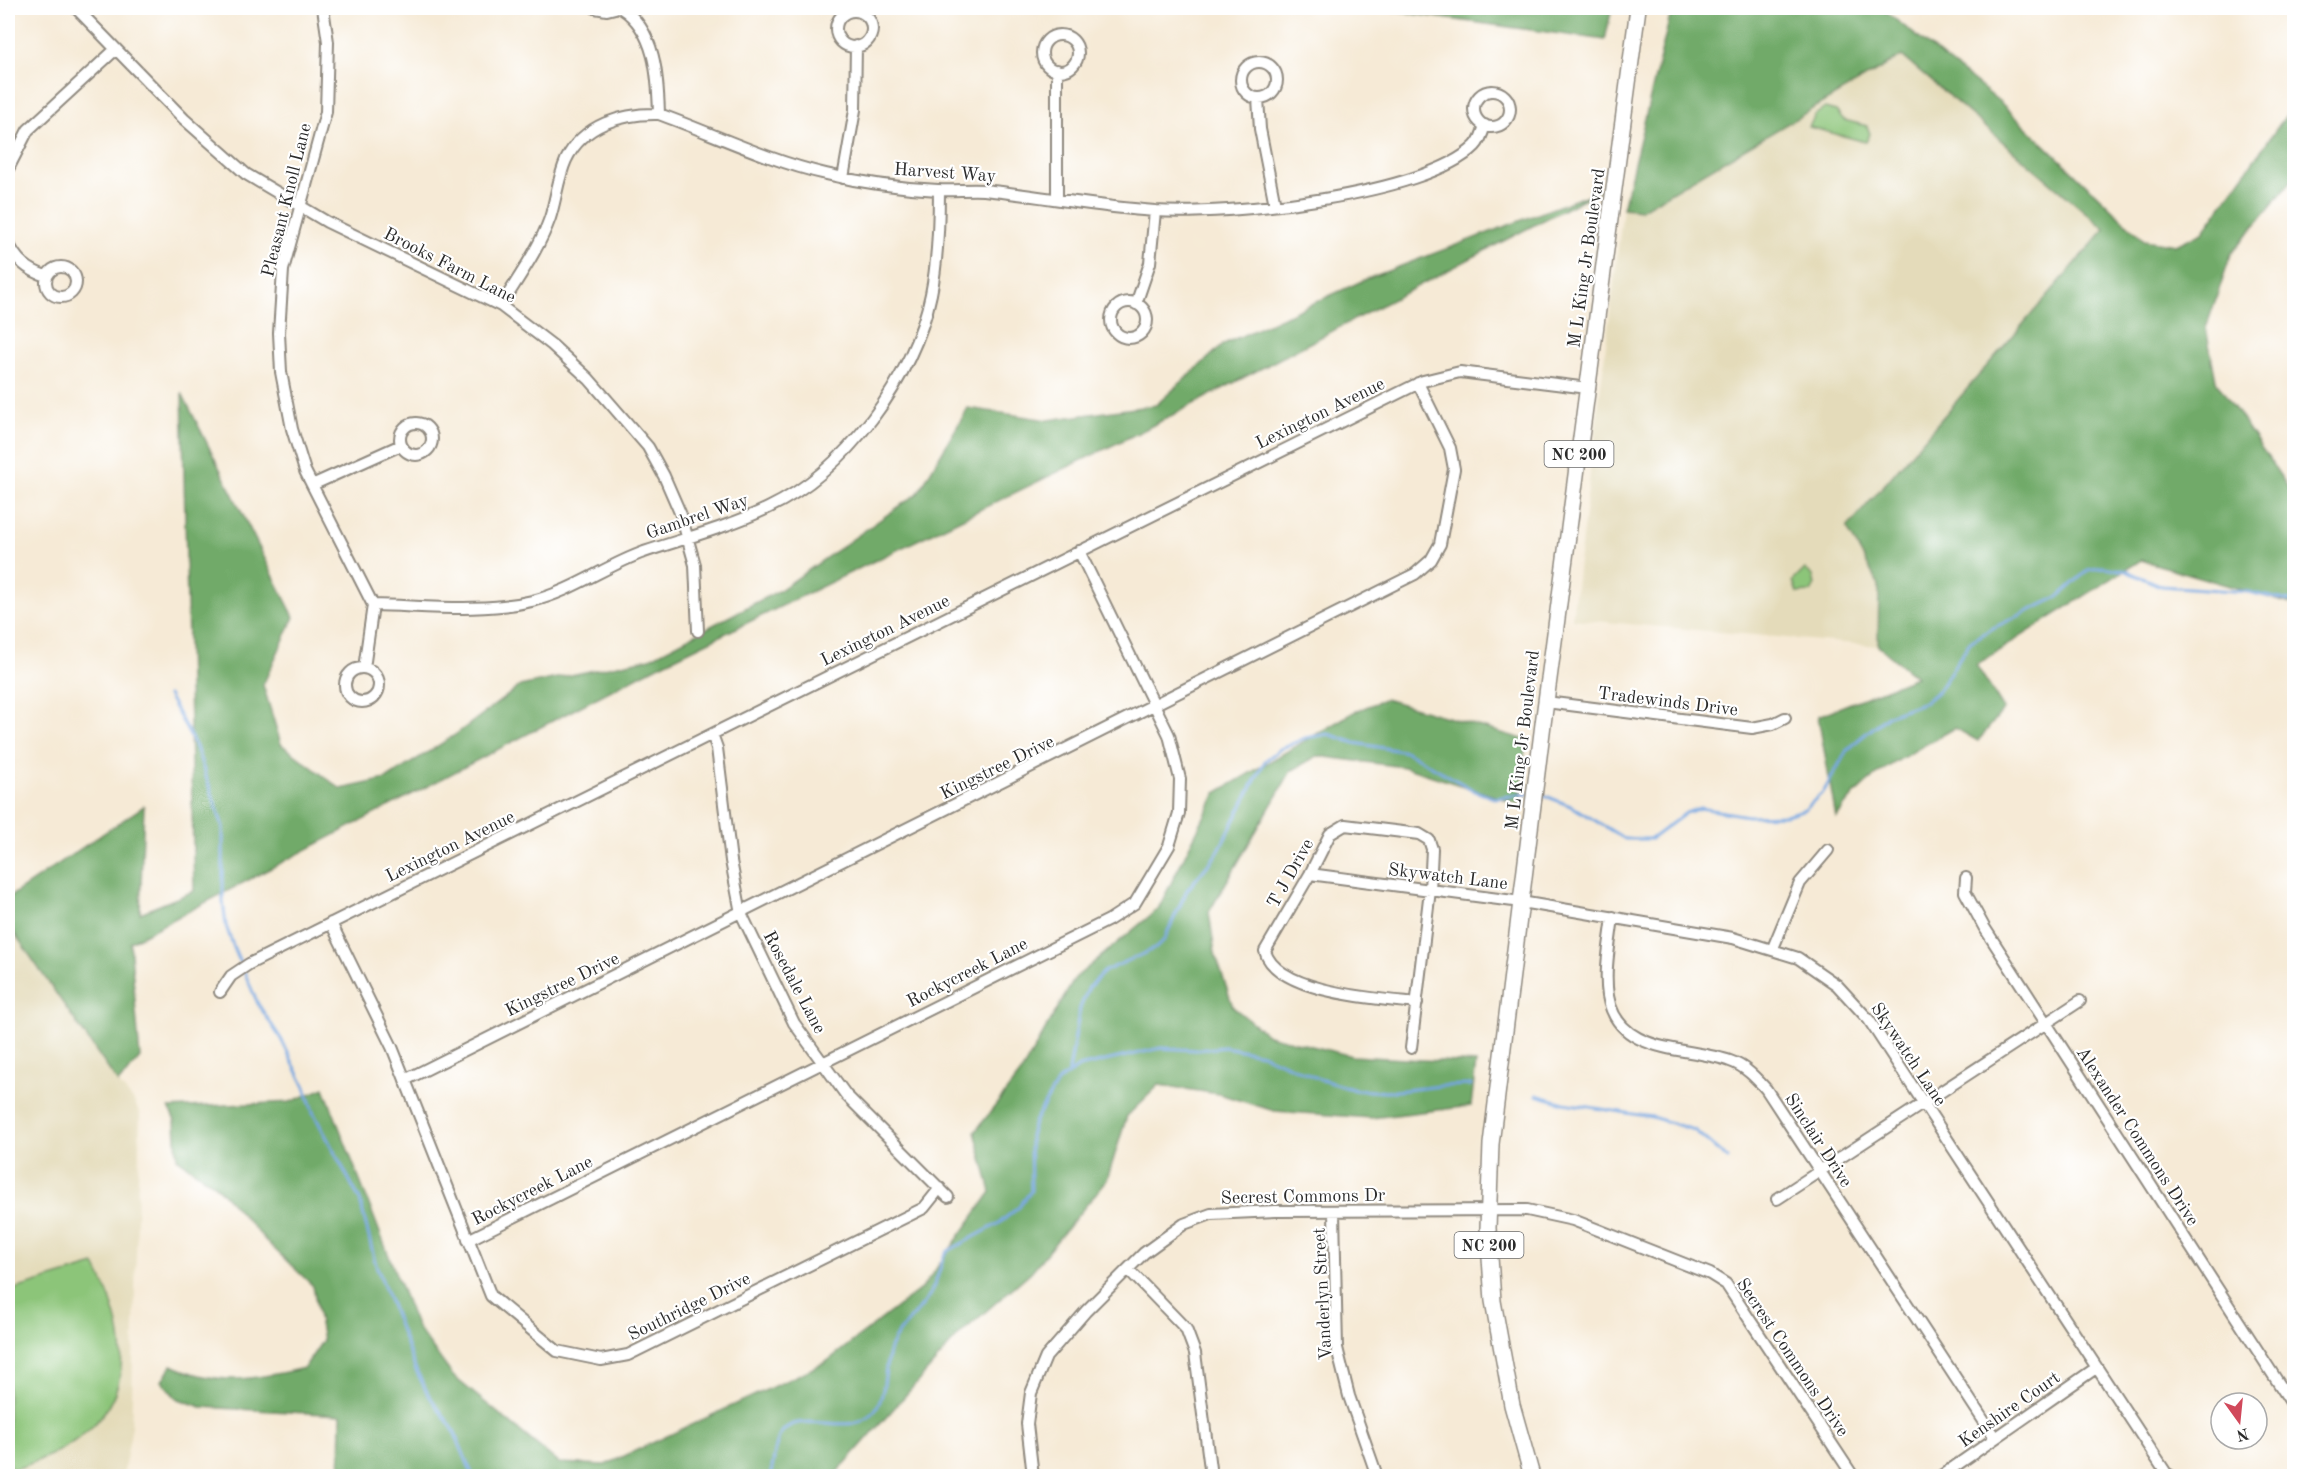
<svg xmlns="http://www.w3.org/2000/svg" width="2302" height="1484" viewBox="0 0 2302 1484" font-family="'Old Standard TT',serif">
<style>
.built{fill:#e4dbba}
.green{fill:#8cc579;stroke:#5c7852;stroke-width:1.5}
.forest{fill:#71aa69;stroke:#4e6a4a;stroke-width:1.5}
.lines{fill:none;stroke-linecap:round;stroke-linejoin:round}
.stream{stroke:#74a6e0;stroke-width:3}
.street-casing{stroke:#908a80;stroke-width:14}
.primary-casing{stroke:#908a80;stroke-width:18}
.street{stroke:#fff;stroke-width:10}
.primary{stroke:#fff;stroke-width:15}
.labels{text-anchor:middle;stroke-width:4.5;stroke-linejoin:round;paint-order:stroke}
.shield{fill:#fff;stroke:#6b6b6b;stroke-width:1.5}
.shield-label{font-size:16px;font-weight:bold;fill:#2b2b2b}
.street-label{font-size:18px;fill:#2b2b2b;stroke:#fff}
</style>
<rect width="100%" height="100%" fill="#fff"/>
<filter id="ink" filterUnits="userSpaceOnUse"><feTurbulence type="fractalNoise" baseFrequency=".0167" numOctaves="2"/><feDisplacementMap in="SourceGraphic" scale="12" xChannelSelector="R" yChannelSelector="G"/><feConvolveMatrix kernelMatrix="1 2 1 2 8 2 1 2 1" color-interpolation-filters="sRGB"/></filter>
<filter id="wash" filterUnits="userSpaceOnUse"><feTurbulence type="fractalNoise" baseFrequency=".008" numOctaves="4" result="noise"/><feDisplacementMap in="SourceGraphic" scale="24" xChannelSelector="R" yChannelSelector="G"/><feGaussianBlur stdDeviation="1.35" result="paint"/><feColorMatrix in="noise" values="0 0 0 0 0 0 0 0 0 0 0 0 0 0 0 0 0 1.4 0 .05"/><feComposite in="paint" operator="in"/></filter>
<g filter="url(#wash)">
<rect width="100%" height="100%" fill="#f6ead6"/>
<path class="built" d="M1902,56L2105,229L1847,528L1879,586L1878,646L1572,619L1623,208L1642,210Z
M8,924L118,1083L134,1101L140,1114L131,1431L123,1476H8Z"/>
<path class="green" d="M1825,108L1836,111L1844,120L1867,126L1870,134L1866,142L1809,127L1815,115Z
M1805,569L1813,576L1815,585L1811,592L1797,593L1793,581Z
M95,1265C148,1367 123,1435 12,1470L8,1461V1291Z"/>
<path class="forest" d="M1368,8H1612L1605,40Z
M1672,8H1881L2000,102L2144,240L2176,245L2203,232L2294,104V178L2231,254L2206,328L2216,381L2294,496V605L2141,560L1976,665L2004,709L1978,741L1955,728C1909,755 1866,772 1836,818L1818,716L1916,677L1878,646L1879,586L1847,528L2105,229L1902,56L1641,210L1623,208Z
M1601,190L1142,431L644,673L130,942L140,1058L118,1083L8,924V898L144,806L140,913L194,891L182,393L294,617L263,685L281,744L341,789L386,779L455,735L520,686L650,658L780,590L918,493L968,408L1048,420L1156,405L1224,344L1364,280Z
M1385,699L1526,740L1519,804L1404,767L1317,756L1291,771L1209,912L1215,953L1233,1007L1268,1035L1352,1056L1476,1063L1471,1106L1371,1118L1274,1111L1219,1094L1159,1085L1127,1116L1107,1180L1031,1272L960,1334L834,1476H340L341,1415L201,1407L176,1398L162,1381L172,1365C217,1387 257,1379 304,1368L323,1340L313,1286L267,1242L216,1186L177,1158L175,1121L169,1108L290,1102L324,1088L416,1326L453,1376L559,1463L605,1465L826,1362L923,1287L991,1192L975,1132L1020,1074L1075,978L1158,909L1216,793L1354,712Z"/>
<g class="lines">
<path class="stream" d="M168,695L196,747L223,827V901L226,926L234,948L258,1004L281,1039L305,1087L313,1112L360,1200L375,1262L415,1368L428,1394L453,1429L473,1476
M1541,794L1573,807L1625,839H1651L1686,813L1700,808L1748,816L1786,815L1805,809L1824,791L1846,752L1858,740L1889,715L1925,702L1938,691L1970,642L1993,628L2058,597L2088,570L2103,567L2126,571L2161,586L2248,592L2294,602
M1069,1071L1080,1008L1089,987L1105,971L1156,948L1164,940L1187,890L1217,854L1265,761L1280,749L1305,738L1328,734L1355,743L1407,752L1475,791L1494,798L1528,794
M1536,1095L1564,1103L1652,1117L1694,1130L1728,1159
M770,1476C774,1464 774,1449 779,1437C793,1405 848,1438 871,1415C889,1397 882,1367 891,1346C899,1327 917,1315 927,1299C936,1286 939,1270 944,1256L948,1251L998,1224L1019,1207L1031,1191L1030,1136L1034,1122L1058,1081L1079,1067L1161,1048L1196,1050L1225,1047L1262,1054L1319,1079L1355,1090L1387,1092L1441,1086L1471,1085"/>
</g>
</g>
<g filter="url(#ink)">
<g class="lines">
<defs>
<path id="street" d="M76,8L184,119L246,174L327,222L501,306L552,345L589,379L648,447L664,476L681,515L695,565L698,631
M323,8L328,42L326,112L283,270L279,333L281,372L292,429L305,471L373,605L364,668
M595,8L607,10L615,8
M621,8C656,30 658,78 659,114
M836 29a18 18 0 1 1 36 0a18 18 0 1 1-36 0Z
M1042 53a18 18 0 1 1 36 0a18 18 0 1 1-36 0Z
M1241 80a18 18 0 1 1 36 0a18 18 0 1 1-36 0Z
M1474 109a18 18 0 1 1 36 0a18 18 0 1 1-36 0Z
M1258,98L1260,129L1275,205
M8,169L28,130L116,49
M843,178L855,110L856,46
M1057,199V70
M8,242C16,260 27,270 46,276
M46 282a15 15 0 1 1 30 0a15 15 0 1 1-30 0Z
M1111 320a18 18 0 1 1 36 0a18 18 0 1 1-36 0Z
M1136,304L1150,263L1155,211
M501,306C518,278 539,249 550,218C556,199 558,178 566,160C583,124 623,113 659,114C714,134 769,161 826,174C862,183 901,188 938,190C953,191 969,189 984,190C1041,196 1098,207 1155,211C1226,216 1425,196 1475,146C1480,141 1483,132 1485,125
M400 439a16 16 0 1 1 32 0a16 16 0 1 1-32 0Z
M312,485L401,445
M373,605C425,606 482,613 532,601C573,591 605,566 644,552C686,538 728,527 768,508C846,471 914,378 931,294C938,260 939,225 939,190
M345 685a17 17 0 1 1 34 0a17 17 0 1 1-34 0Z
M1546,702L1752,728L1773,724L1785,718
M712,734L717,748L731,861L741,913L794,1023L846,1095L948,1197
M1310,874L1521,902L1733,938L1798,958L1837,985L1869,1020L2166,1473L2171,1476
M1966,878L1965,892L1984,927L2294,1407
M1613,917C1610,943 1604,970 1608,996C1618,1056 1688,1046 1730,1061C1745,1066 1756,1078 1766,1089L1995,1438
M331,923L392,1047L491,1296L557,1351L601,1360L628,1355L924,1208L940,1188
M1773,948L1800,883L1828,850
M220,992L231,976L249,964L1423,381L1460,372L1588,388
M1411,1048L1430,890L1432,849L1429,840L1419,834L1345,825L1330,834L1310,874L1265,951C1276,993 1380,999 1417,1003
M405,1080L1415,574L1431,560L1440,544L1454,469L1450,448L1418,383
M1777,1199L2080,1001
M1334,1212L1337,1348L1349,1396L1377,1476
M468,1240L1109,920L1135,903L1169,846L1179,813L1180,779L1169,735L1079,551
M1128,1269L1186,1329L1195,1353L1211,1476
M1033,1476L1027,1424L1031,1393L1046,1357L1086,1311L1144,1253L1184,1224L1211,1214L1276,1211L1527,1210L1573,1220L1710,1274L1726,1284L1853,1476
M1941,1476L2096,1368"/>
<path id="primary" d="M1532,1476L1512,1405L1493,1301L1488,1228L1491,1144L1543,724L1638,8"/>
</defs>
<use href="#street" class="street-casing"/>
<use href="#primary" class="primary-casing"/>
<use href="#street" class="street"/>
<use href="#primary" class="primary"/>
</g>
</g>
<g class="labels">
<g class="shield">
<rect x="1544.5" y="441" width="69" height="26" rx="4.5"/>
<rect x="1454.5" y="1232" width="69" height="26" rx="4.5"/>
</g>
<g class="shield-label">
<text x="1579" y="460">NC 200</text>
<text x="1489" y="1251">NC 200</text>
</g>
<g class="street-label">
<text transform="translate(945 172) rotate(4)" y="6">Harvest Way</text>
<text transform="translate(286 200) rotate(-76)" y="6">Pleasant Knoll Lane</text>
<text transform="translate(1586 258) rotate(-82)" y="6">M L King Jr Boulevard</text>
<text transform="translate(450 265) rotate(27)" y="6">Brooks Farm Lane</text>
<text transform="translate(1320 413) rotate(-26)" y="6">Lexington Avenue</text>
<text transform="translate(697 516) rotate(-19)" y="6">Gambrel Way</text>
<text transform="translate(885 630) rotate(-26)" y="6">Lexington Avenue</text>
<text transform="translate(1668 701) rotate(7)" y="6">Tradewinds Drive</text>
<text transform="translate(1522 740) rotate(-83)" y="6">M L King Jr Boulevard</text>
<text transform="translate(997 767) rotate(-26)" y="6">Kingstree Drive</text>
<text transform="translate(450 846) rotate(-26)" y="6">Lexington Avenue</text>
<text transform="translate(1290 873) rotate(-61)" y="6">T J Drive</text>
<text transform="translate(1448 876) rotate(7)" y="6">Skywatch Lane</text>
<text transform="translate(967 972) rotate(-27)" y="6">Rockycreek Lane</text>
<text transform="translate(795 982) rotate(62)" y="6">Rosedale Lane</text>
<text transform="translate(562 984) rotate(-26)" y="6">Kingstree Drive</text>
<text transform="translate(1909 1054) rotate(56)" y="6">Skywatch Lane</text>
<text transform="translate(2138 1136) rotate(57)" y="6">Alexander Commons Drive</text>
<text transform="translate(1819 1140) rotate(57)" y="6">Sinclair Drive</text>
<text transform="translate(532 1190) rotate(-27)" y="6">Rockycreek Lane</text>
<text transform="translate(1303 1196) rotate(-1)" y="6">Secrest Commons Dr</text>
<text transform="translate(1322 1294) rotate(-93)" y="6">Vanderlyn Street</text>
<text transform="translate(689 1306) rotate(-26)" y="6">Southridge Drive</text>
<text transform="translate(1793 1357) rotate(56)" y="6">Secrest Commons Drive</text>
<text transform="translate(2009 1409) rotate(-35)" y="6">Kenshire Court</text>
</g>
</g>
<rect width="2302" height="1484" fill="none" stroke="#fff" stroke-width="30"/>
<g transform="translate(2239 1421) rotate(165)"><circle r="28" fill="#ffffff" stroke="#aaaaaa" stroke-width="1.5"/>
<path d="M0-4.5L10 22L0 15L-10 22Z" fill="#d1495b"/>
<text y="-9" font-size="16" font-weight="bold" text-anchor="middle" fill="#2b2b2b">N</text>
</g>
</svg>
